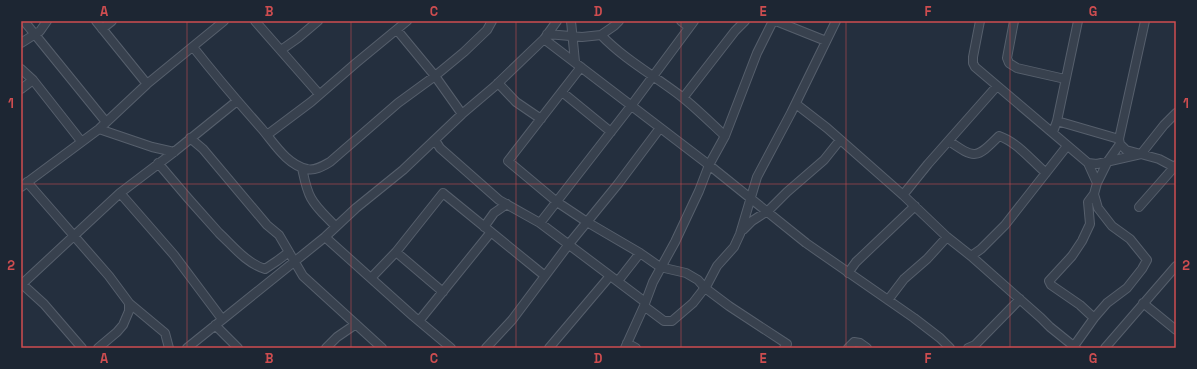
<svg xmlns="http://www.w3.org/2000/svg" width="1197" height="369" viewBox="0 0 1197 369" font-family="'Space Grotesk',sans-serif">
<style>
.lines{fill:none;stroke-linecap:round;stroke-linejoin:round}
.minor-casing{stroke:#565f6c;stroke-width:10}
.minor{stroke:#38414e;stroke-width:8}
.grid{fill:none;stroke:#ce4d50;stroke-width:1;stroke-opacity:0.55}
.neatline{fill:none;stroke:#ce4d50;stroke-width:1.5}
.grid-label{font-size:13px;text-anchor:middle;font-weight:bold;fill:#ce4d50}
</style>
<rect width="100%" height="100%" fill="#242f3e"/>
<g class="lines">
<defs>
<path id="minor" d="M24,21L106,122
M96,21L147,84
M255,21L319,94
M571,21L575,62
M681,21L689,27
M776,21L826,41
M980,21L973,57V63L975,67L1088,163L1097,183L1094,194L1098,208L1112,226L1130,239L1147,260L1142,269L1127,288L1107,303L1094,318
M1014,21L1007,58L1009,63L1017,68L1065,79
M1145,21L1119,139L1120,144L1126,150L1159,159L1176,168
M102,29L112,21
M397,30L435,76L462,114
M547,34L582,37L601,35C625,60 655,76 682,97C697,109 711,123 725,136
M601,35L614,26L619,21
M544,39L709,165L806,243L914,318L940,338L950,348
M21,43L40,31L47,21
M193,47C215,75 238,102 262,129C274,143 287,165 307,169C315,171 323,166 330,162L398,103L435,76L464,52L487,30L492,21
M281,50L298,38L318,21
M581,67L508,161L557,202L587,222L640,253L660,267L686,273L698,280L705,288L729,306L787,344L784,348
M21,69L33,80L81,141
M498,83L516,102L541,119
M21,89L33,80
M562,92L611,132
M683,98L735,31L745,21
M796,104L827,128L903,195L947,237L971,256L1041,318L1050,327L1076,348
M1057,121L1119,139
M99,129L152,147L174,152
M1053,132L1057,121L1078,21
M267,135L311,102L356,63L407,21
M190,138L203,149L267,225L279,235L303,276L382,348
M435,140L440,148L499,200L540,223L645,302
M949,141C975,159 976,159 999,136C1017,142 1032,161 1046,173
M158,163C178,187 198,210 219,233C233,246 246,263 265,269L277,261L289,252
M1088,163L1097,164L1141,154L1164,125L1176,113
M302,168C304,177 306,189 311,198C317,209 327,217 335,226
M27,182L109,276L129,303V311L123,325L117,332L98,348
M1097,183L1108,161L1120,144
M21,187L99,129L147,84L224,21
M120,193L174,255L222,319
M903,195L928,164L997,86
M1139,207L1176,165
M540,223L631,106L694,21
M484,227L494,213L507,204
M743,230L752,221L769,210L787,192L824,160L840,140
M325,237L413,316L451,348
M396,252L443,292
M971,256L981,249L1005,225L1067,146
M848,273L856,262L915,206
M371,278L396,252L443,193L545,276
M618,281L640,253
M22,284L44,304L82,348
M21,285L120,193L174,152L237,101
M888,300L904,279L927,259L947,237
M129,303L165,333L169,348
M1143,303L1176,330
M644,306L664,321H672L693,303L707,285L717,266L734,247L740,234L757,177L791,113L836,21
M419,321L491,232
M215,325L238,348
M627,343L636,348
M1074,346L1094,318L1080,305L1051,285L1049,281L1072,256L1082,241L1090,224L1088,202L1094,194
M187,348L325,237L356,208L403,170L462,114L495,86L544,39L557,21
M326,348L337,337L356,324
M486,348L512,320L569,244L618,184L660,128
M549,348L610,276
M625,348L644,306L653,282L675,242L699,191L709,165L725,136L757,53L773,21
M848,348L854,342L860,343L867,348
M968,348L975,345L1020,299
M1105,348L1176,266"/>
</defs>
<use href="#minor" class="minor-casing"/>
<use href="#minor" class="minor"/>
</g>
<path class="grid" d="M187,21V348M351,21V348M516,21V348M681,21V348M846,21V348M1010,21V348M21,184H1176"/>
<rect width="1197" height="369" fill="none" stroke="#1d2633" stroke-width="44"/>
<rect x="22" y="22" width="1153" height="325" class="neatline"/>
<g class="grid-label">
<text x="104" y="16">A</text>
<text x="269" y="16">B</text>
<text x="434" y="16">C</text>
<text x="598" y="16">D</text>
<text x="763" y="16">E</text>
<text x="928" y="16">F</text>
<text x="1093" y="16">G</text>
<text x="11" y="108">1</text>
<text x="1186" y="108">1</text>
<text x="11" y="270">2</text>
<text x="1186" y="270">2</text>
<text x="104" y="363">A</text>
<text x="269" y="363">B</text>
<text x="434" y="363">C</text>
<text x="598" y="363">D</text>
<text x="763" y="363">E</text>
<text x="928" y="363">F</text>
<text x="1093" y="363">G</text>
</g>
</svg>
